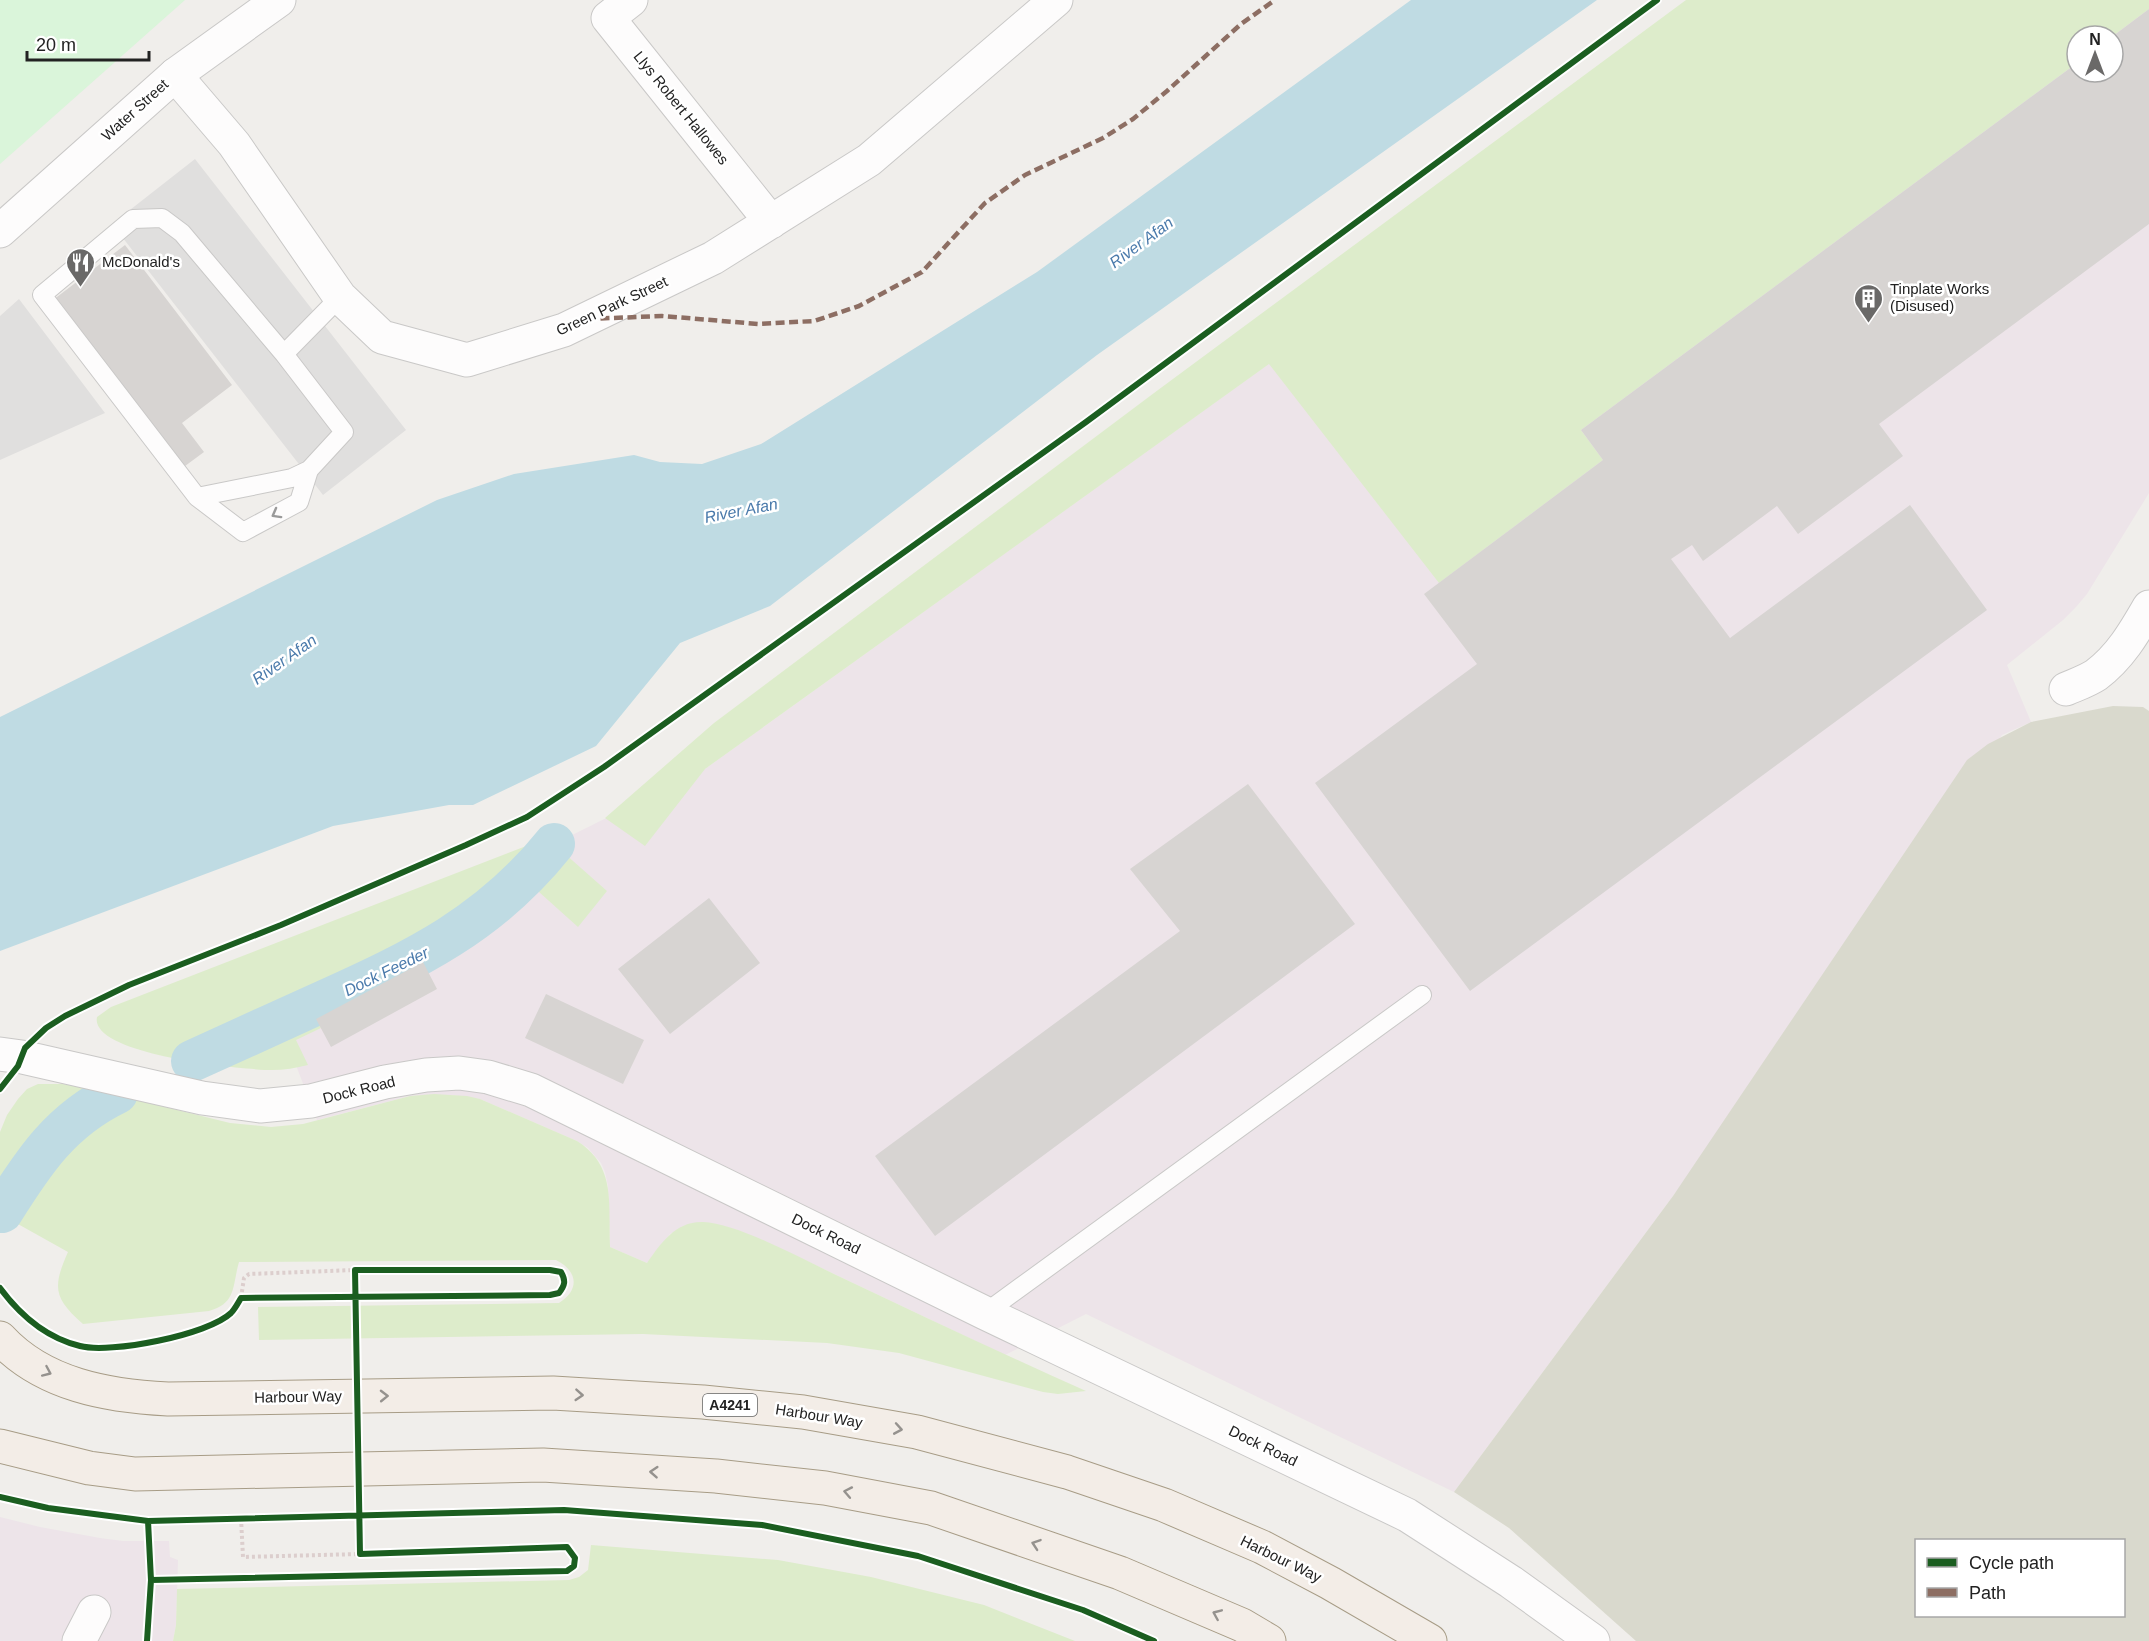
<svg xmlns="http://www.w3.org/2000/svg" width="2149" height="1641" viewBox="0 0 2149 1641" font-family="Arial,sans-serif">
<style>
.industrial{fill:#ede4e9;fill-rule:evenodd}
.construction{fill:#d9d9cd;fill-rule:evenodd}
.grass{fill:#ddeccb}
.park{fill:#daf5da}
.parking{fill:#e0dfde}
.water{fill:#bfdbe3}
.lines{fill:none;stroke-linecap:round;stroke-linejoin:round}
.canal{stroke:#bfdbe3;stroke-width:42}
.building{fill:#d7d4d2}
.service-casing{stroke:#c9c8c7;stroke-width:20}
.minor-casing{stroke:#c9c8c7;stroke-width:35}
.tertiary-casing{stroke:#c9c8c7;stroke-width:35}
.primary-casing{stroke:#a79c86;stroke-width:35}
.path{stroke:#dccecd;stroke-width:4;stroke-dasharray:3 3;stroke-linecap:butt}
.service{stroke:#fdfcfc;stroke-width:18}
.minor{stroke:#fdfcfc;stroke-width:33}
.tertiary{stroke:#fdfcfc;stroke-width:33}
.primary{stroke:#f3ede7;stroke-width:33}
.quiet{stroke:#8d6e63;stroke-width:4.5;stroke-dasharray:9 4.5;stroke-linecap:butt}
.cycleway-casing{stroke:#fff;stroke-width:10}
.cycleway{stroke:#1b5e20;stroke-width:6}
.oneway{stroke:#9a9a9a}
.oneway2{stroke:#95928e}
.labels{text-anchor:middle;stroke-width:5;stroke-linejoin:round;paint-order:stroke}
.shield{fill:#fff;stroke:#646464;stroke-width:1.5}
.shield-label{font-size:14px;font-weight:bold;fill:#222}
.street-label{font-size:15px;fill:#222;stroke:#fff}
.poi-label{font-size:15px;fill:#222;stroke:#fff;text-anchor:start}
.water-label{font-size:16px;font-style:italic;fill:#4a7aab;stroke:#fff}
</style>
<rect width="100%" height="100%" fill="#f0eeeb"/>
<path class="industrial" d="M2149,0V493L2087,594L2076,607L2063,620L2007,665L2031,722L2002,735L1673,1196L1454,1492L1086,1314L1005,1355L773,1245L692,1223L670,1234L647,1263L610,1247L608,1186L605,1172L601,1163L588,1148L577,1141L480,1099L452,1095L410,1096L317,1120L279,1021L533,871L554,844L705,769L1380,284ZM2077,36H2113V72H2077Z
M0,1517L40,1527L100,1538L123,1541H169L170,1557L178,1560L176,1625L173,1641H0Z"/>
<path class="construction" d="M2113,706L2143,707L2149,711V1641H1636L1509,1528L1454,1492L1673,1196L1967,760L1988,744L2031,722ZM1916,1540H2124V1616H1916Z"/>
<path class="grass" d="M1686,0H2149V9L2113,36H2077V63L1581,430L1603,460L1439,583L1269,364L705,769L645,846L605,818L714,723L1154,393Z
M547,838L607,891L578,927L529,883L479,927L463,938L316,1019L321,1028L296,1040L308,1065C296,1068 284,1070 272,1070C244,1070 89,1055 97,1017L111,1007Z
M38,1084H62L84,1087L230,1123L271,1127L303,1124L410,1096L434,1094L467,1096L480,1099L577,1141C617,1166 608,1205 610,1247L647,1263C661,1243 676,1221 703,1222C737,1223 802,1259 834,1274C918,1314 1001,1353 1086,1391L1058,1394L1043,1392L899,1353L827,1343L643,1334L259,1340L258,1307L559,1303C580,1290 578,1271 556,1260L239,1262C232,1286 237,1303 209,1311L83,1324C54,1298 52,1288 68,1252L0,1214V1132L7,1115L18,1099L27,1089Z
M591,1545L778,1560L871,1577L984,1605L1075,1641H173L176,1625L177,1589L569,1580L579,1577L588,1570Z"/>
<path class="park" d="M0,0H185L0,164Z"/>
<path class="parking" d="M195,159L406,430L323,495L112,224Z
M19,299L105,413L0,460V316Z"/>
<path class="water" d="M1411,0H1597L1097,355L770,606L680,643L596,746L473,805H449L333,826L0,951V717L437,500L514,474L634,455L660,462L702,464L761,444L1037,272Z"/>
<g class="lines">
<path class="canal" d="M192,1061C236,1041 280,1021 324,1001C415,960 490,924 554,844
M2,1212C34,1161 61,1120 117,1093"/>
</g>
<path class="building" d="M2149,9V224L1879,424L1903,456L1798,534L1777,506L1703,561L1692,545L1671,559L1730,638L1910,505L1987,610L1470,991L1315,783L1477,664L1424,594L1603,460L1581,430L2077,63V72H2113V36Z
M125,245L232,385L182,423L204,452L181,469L53,300Z
M1248,784L1355,924L935,1236L875,1156L1180,931L1130,869Z
M709,898L760,963L670,1034L618,969Z
M423,962L437,989L331,1047L316,1019Z
M546,994L644,1040L623,1084L525,1038Z"/>
<g class="lines">
<defs>
<path id="service" d="M162,218L182,233L284,354L344,432L309,470L292,478L197,497L42,295L133,219Z
M284,354L340,297
M197,497L243,532L299,502L309,470
M985,1313L1422,995"/>
<path id="minor" d="M631,0L608,18L771,222
M175,75L234,144L340,297L382,337L467,360L564,330L713,258L869,160L1056,0
M2066,689C2075,685 2087,681 2096,675C2120,657 2134,633 2149,607
M0,1054L22,1057L202,1098L260,1106L311,1101L385,1082L426,1075L459,1073L488,1077L531,1090L985,1313L1407,1515L1511,1582L1593,1641
M79,1641L94,1612"/>
<path id="tertiary" d="M0,231L175,75L279,0"/>
<path id="primary" d="M0,1338C43,1385 108,1396 168,1399L553,1393L703,1402L803,1412L917,1432L1067,1472L1164,1505L1262,1547L1330,1583L1430,1641
M0,1446L89,1468L135,1474L543,1465L716,1476L825,1488L931,1508L1120,1573L1242,1625L1269,1641"/>
</defs>
<use href="#service" class="service-casing"/>
<use href="#minor" class="minor-casing"/>
<use href="#tertiary" class="tertiary-casing"/>
<use href="#primary" class="primary-casing"/>
<path class="path" d="M241,1298L244,1278L249,1274L355,1270
M241,1518L243,1557L360,1554"/>
<use href="#service" class="service"/>
<use href="#minor" class="minor"/>
<use href="#tertiary" class="tertiary"/>
<use href="#primary" class="primary"/>
<path class="quiet" d="M587,319L662,316L759,324L814,321L859,306L922,272L985,203L1025,175L1103,138L1133,119L1167,91L1241,24L1275,0"/>
<defs>
<path id="cycleway" d="M0,1089L18,1066L25,1048L46,1028L65,1016L129,985L281,925L466,845L527,817L604,767L1086,422L1657,0
M0,1288C20,1315 47,1338 80,1346C110,1354 208,1335 231,1313C235,1309 238,1303 241,1298L550,1295L559,1293C565,1285 566,1281 561,1272L550,1270H355L360,1554L567,1547L575,1558L574,1566L567,1571L151,1580
M0,1497L48,1508L148,1521L564,1510L762,1525L918,1556L1083,1610L1154,1641
M147,1641L151,1580L148,1521"/>
</defs>
<use href="#cycleway" class="cycleway-casing"/>
<use href="#cycleway" class="cycleway"/>
</g>
<defs><path id="oneway-chevron" d="M-2-3.5L2.5 0L-2 3.5" fill="none" stroke-width="1.6" stroke-linecap="round" stroke-linejoin="round" transform="scale(1.5)"/></defs>
<use class="oneway" href="#oneway-chevron" transform="translate(276 514) rotate(151)"/>
<g class="oneway2">
<use href="#oneway-chevron" transform="translate(47 1372) rotate(24)"/>
<use href="#oneway-chevron" transform="translate(579 1395) rotate(4)"/>
<use href="#oneway-chevron" transform="translate(384 1396) rotate(-1)"/>
<use href="#oneway-chevron" transform="translate(898 1429) rotate(10)"/>
<use href="#oneway-chevron" transform="translate(654 1472) rotate(-176)"/>
<use href="#oneway-chevron" transform="translate(848 1492) rotate(-169)"/>
<use href="#oneway-chevron" transform="translate(1036 1544) rotate(-161)"/>
<use href="#oneway-chevron" transform="translate(1217 1614) rotate(-157)"/>
</g>
<defs>
<symbol id="restaurant-pin" viewBox="-11 -11 22 30"><path d="M0 17L-7.5 6A9.5 9.5 0 1 1 7.5 6Z" fill="#6a6968" stroke="#fff"/><path d="M-5-6h1v4h1v-4h1v4h1v-4h1v5L-1.5 .5V6h-2V.5L-5-1ZM5-6V6H3V1.5H1.5Q1.5-4 5-6Z" fill="#fff"/></symbol>
<symbol id="building-pin" viewBox="-11 -11 22 30"><path d="M0 17L-7.5 6A9.5 9.5 0 1 1 7.5 6Z" fill="#6a6968" stroke="#fff"/><path d="M-4-6H4V6H1V3H-1V6H-4ZM-2.5-4.3h1.7v1.8h-1.7ZM.8-4.3h1.7v1.8H.8ZM-2.5-1h1.7V.8h-1.7ZM.8-1h1.7V.8H.8Z" fill="#fff"/></symbol>
</defs>
<g fill-rule="evenodd">
<use href="#restaurant-pin" x="64" y="246" width="33" height="45"/>
<use href="#building-pin" x="1852" y="282" width="33" height="45"/>
</g>
<g class="labels">
<rect class="shield" x="703" y="1394" width="54" height="22" rx="4.5"/>
<g class="shield-label">
<text x="730" y="1410">A4241</text>
</g>
<g class="street-label">
<text transform="translate(681 108) rotate(51)" y="5">Llys Robert Hallowes</text>
<text transform="translate(135 110) rotate(-42)" y="5">Water Street</text>
<text transform="translate(612 306) rotate(-25)" y="5">Green Park Street</text>
<text transform="translate(359 1090) rotate(-14)" y="5">Dock Road</text>
<text transform="translate(826 1234) rotate(26)" y="5">Dock Road</text>
<text transform="translate(298 1397) rotate(-1)" y="5">Harbour Way</text>
<text transform="translate(819 1416) rotate(9)" y="5">Harbour Way</text>
<text transform="translate(1263 1446) rotate(26)" y="5">Dock Road</text>
<text transform="translate(1281 1559) rotate(26)" y="5">Harbour Way</text>
</g>
<g class="poi-label">
<text x="102" y="267">McDonald's</text>
<text x="1890" y="294">Tinplate Works<tspan x="1890" dy="17">(Disused)</tspan></text>
</g>
<g class="water-label">
<text transform="translate(1141 242) rotate(-36)" y="6">River Afan</text>
<text transform="translate(741 510) rotate(-11)" y="6">River Afan</text>
<text transform="translate(284 659) rotate(-35)" y="6">River Afan</text>
<text transform="translate(386 971) rotate(-26)" y="6">Dock Feeder</text>
</g>
</g>
<rect x="1915" y="1539" width="210" height="78" fill="#ffffff" stroke="#a7a7a7" stroke-width="1.5"/>
<rect x="1927" y="1558" width="30" height="9" fill="#1b5e20" stroke="#a7a7a7" stroke-width="1.5"/>
<text x="1969" y="1569" font-size="18" fill="#222222">Cycle path</text>
<rect x="1927" y="1588" width="30" height="9" fill="#8d6e63" stroke="#a7a7a7" stroke-width="1.5"/>
<text x="1969" y="1599" font-size="18" fill="#222222">Path</text>
<g transform="translate(2095 54)"><circle r="28" fill="#ffffff" stroke="#a7a7a7" stroke-width="1.5"/>
<path d="M0-4.5L10 22L0 15L-10 22Z" fill="#6a6968"/>
<text y="-9" font-size="16" font-weight="bold" text-anchor="middle" fill="#222222">N</text>
</g>
<path d="M27 51v9h122v-9" fill="none" stroke="#222222" stroke-width="3"/>
<text x="36" y="51" font-size="18" fill="#222222" stroke="#ffffff" stroke-width="4.5" paint-order="stroke">20 m</text>
</svg>
